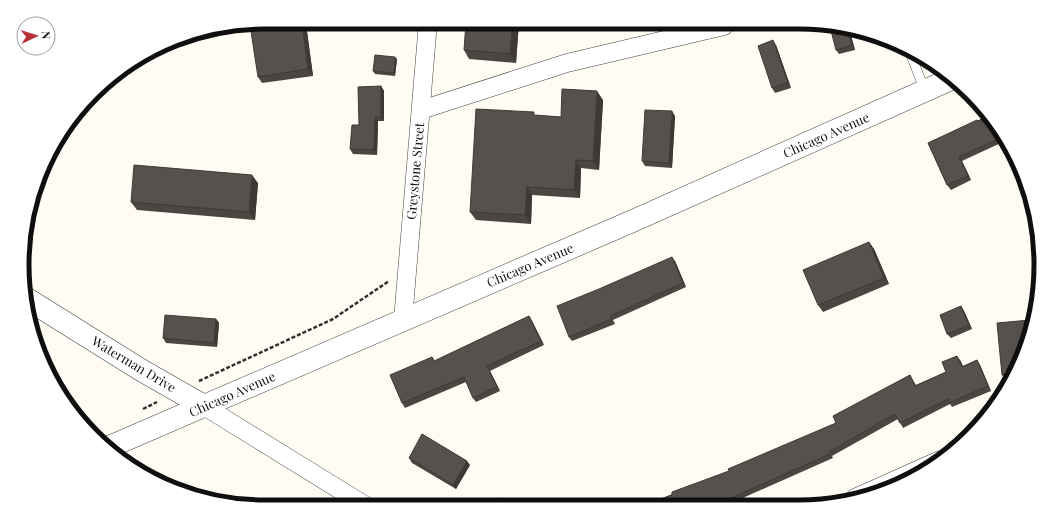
<svg xmlns="http://www.w3.org/2000/svg" width="1063" height="529" viewBox="0 0 1063 529" font-family="'Playfair Display',serif">
<style>
.lines{fill:none;stroke-linecap:round;stroke-linejoin:round}
.service-casing{stroke:#424242;stroke-width:10}
.minor-casing{stroke:#424242;stroke-width:19}
.tertiary-casing{stroke:#424242;stroke-width:23}
.path{stroke:#313131;stroke-width:2.5;stroke-dasharray:4 2;stroke-linecap:butt}
.service{stroke:#fff;stroke-width:9}
.minor{stroke:#fff;stroke-width:18}
.tertiary{stroke:#fff;stroke-width:22}
.wall{fill:#4b4642}
.shaded-wall{fill:#3d3936}
.building{fill:#57514d;stroke:#3d3936}
.labels{text-anchor:middle;stroke-width:4;stroke-linejoin:round;paint-order:stroke}
.street-label{font-size:13px;fill:#0f0f0f;stroke:#fff}
.rim{fill:none;stroke:#0f0f0f;stroke-width:5}
</style>
<rect width="100%" height="100%" fill="#fefcf3"/>
<g class="lines">
<defs>
<path id="service" d="M909,50L925,91"/>
<path id="minor" d="M421,110L567,63L724,26
M403,320L428,22
M204,406L366,506
M855,498L940,460"/>
<path id="tertiary" d="M24,297L141,370L204,406
M109,447L635,220L949,80"/>
</defs>
<use href="#service" class="service-casing"/>
<use href="#minor" class="minor-casing"/>
<use href="#tertiary" class="tertiary-casing"/>
<path class="path" d="M199,381L333,319L389,281
M143,409L157,402"/>
<use href="#service" class="service"/>
<use href="#minor" class="minor"/>
<use href="#tertiary" class="tertiary"/>
</g>
<path class="wall" d="M367,22H400L399,31L372,29Z
M519,22L516,63L469,59L464,50Z
M612,22H683V25L672,28Z
M306,24L313,76L262,83L258,77Z
M850,32L855,50L839,54L836,50Z
M776,45L791,88L775,93L772,88Z
M397,59L395,76L375,74L373,71Z
M381,86L384,91V121H378L377,155L353,154L350,149L359,125Z
M603,100L599,170L581,168L580,198L532,195L531,224L476,220L470,212L536,115L561,117Z
M675,116L672,168L645,166L642,161Z
M988,116L1003,142L962,161L971,180L951,190L947,185L928,143Z
M258,183L255,220L137,210L131,202Z
M869,242L874,249L889,284L823,312L818,305Z
M675,261L686,287L613,320L615,324L572,341L569,337Z
M961,306L964,311L972,329L951,338L947,334Z
M529,316L532,321L544,345L490,371L500,391L476,402L473,398L466,382L405,408L402,403L432,357L435,361Z
M216,319L219,323L217,347L166,343L163,338Z
M1030,320L1016,372L1012,378L1005,379L1002,375Z
M960,360L963,366L977,360L980,365L991,391L952,407L950,404L903,428L898,419L832,456L833,458L727,505H645L729,471L836,423L910,375L916,385L946,372Z
M409,458L470,465L456,489L412,463Z"/>
<path class="shaded-wall" d="M302,22H304L306,24L313,76L308,69Z
M395,22H400L399,31L395,25Z
M513,22H519L516,63L510,54Z
M848,31L850,32L855,50L852,45Z
M773,40L776,45L791,88L788,83Z
M395,57L397,59L395,76L394,73Z
M381,86L384,91V121L381,117Z
M597,91L603,100L599,170L593,161Z
M672,111L675,116L672,168L669,163Z
M375,117L378,121L377,155L374,150Z
M959,157L962,161L971,180L968,176Z
M576,160L581,168L580,198L574,190Z
M252,175L258,183L255,220L249,212Z
M527,187L532,195L531,224L525,215Z
M869,242L874,249L889,284L884,278Z
M672,257L675,261L686,287L683,283Z
M961,306L964,311L972,329L969,325Z
M529,316L532,321L544,345L541,341Z
M216,319L219,323L217,347L214,343Z
M957,356L960,360L965,371L962,367Z
M977,360L980,365L991,391L988,386Z
M487,366L490,371L500,391L497,387Z
M61,385L65,392L64,395L59,388Z
M467,461L470,465L456,489L453,485Z"/>
<path class="building" d="M269,22H302L308,69L258,77L250,25Z
M367,22H395V25Z
M466,22H513L510,54L464,50Z
M830,27L848,31L852,45L836,50Z
M773,40L788,83L772,88L758,46Z
M375,55L395,57L394,73L373,71Z
M381,86V117H375L374,150L350,149L352,125H359L358,87Z
M562,89L597,91L593,161L576,160L574,190L527,187L525,215L470,212L476,109L534,112V115L561,117Z
M645,110L672,111L669,163L642,161Z
M988,116L1000,138L959,157L968,176L947,185L928,143L977,120L978,121Z
M134,165L252,175L249,212L131,202Z
M869,242L884,278L818,305L803,270Z
M672,257L683,283L610,316L612,319L569,337L557,306L599,289Z
M961,306L969,325L947,334L940,315Z
M165,315L216,319L214,343L163,338Z
M529,316L541,341L487,366L497,387L473,398L464,377L402,403L390,375L432,357L434,361Z
M1030,320L1022,349H1021V352L1016,372L1015,373L1002,375L997,323Z
M957,356L962,367L977,360L988,386L949,403L948,399L900,423L895,414L829,452L830,454L729,499L712,505H645L672,495V492L729,471L728,469L836,423L833,416L910,375L915,386L946,372L942,362Z
M54,381L61,385L59,388Z
M422,434L467,461L453,485L409,458Z
M500,498L513,506H495Z"/>
<g class="labels">
<g class="street-label">
<text transform="translate(826 135) rotate(-24)" y="5">Chicago Avenue</text>
<text transform="translate(415 171) rotate(-85)" y="5">Greystone Street</text>
<text transform="translate(530 265) rotate(-23)" y="5">Chicago Avenue</text>
<text transform="translate(134 364) rotate(31)" y="5">Waterman Drive</text>
<text transform="translate(232 394) rotate(-24)" y="5">Chicago Avenue</text>
</g>
</g>
<path d="M0 0H1063V529H0ZM264 29H799A235 235 0 0 1 1034 264V265A235 235 0 0 1 799 500H264A235 235 0 0 1 29 265V264A235 235 0 0 1 264 29Z" fill="#fff" fill-rule="evenodd"/>
<path class="rim" d="M264 29H799A235 235 0 0 1 1034 264V265A235 235 0 0 1 799 500H264A235 235 0 0 1 29 265V264A235 235 0 0 1 264 29Z"/>
<g transform="translate(36 36) rotate(86)"><circle r="19" fill="#ffffff" stroke="#9f9f9f"/>
<path d="M0-3L7 15L0 10L-7 15Z" fill="#b43236"/>
<text y="-6" font-size="11" font-weight="bold" text-anchor="middle" fill="#0f0f0f">N</text>
</g>
</svg>
